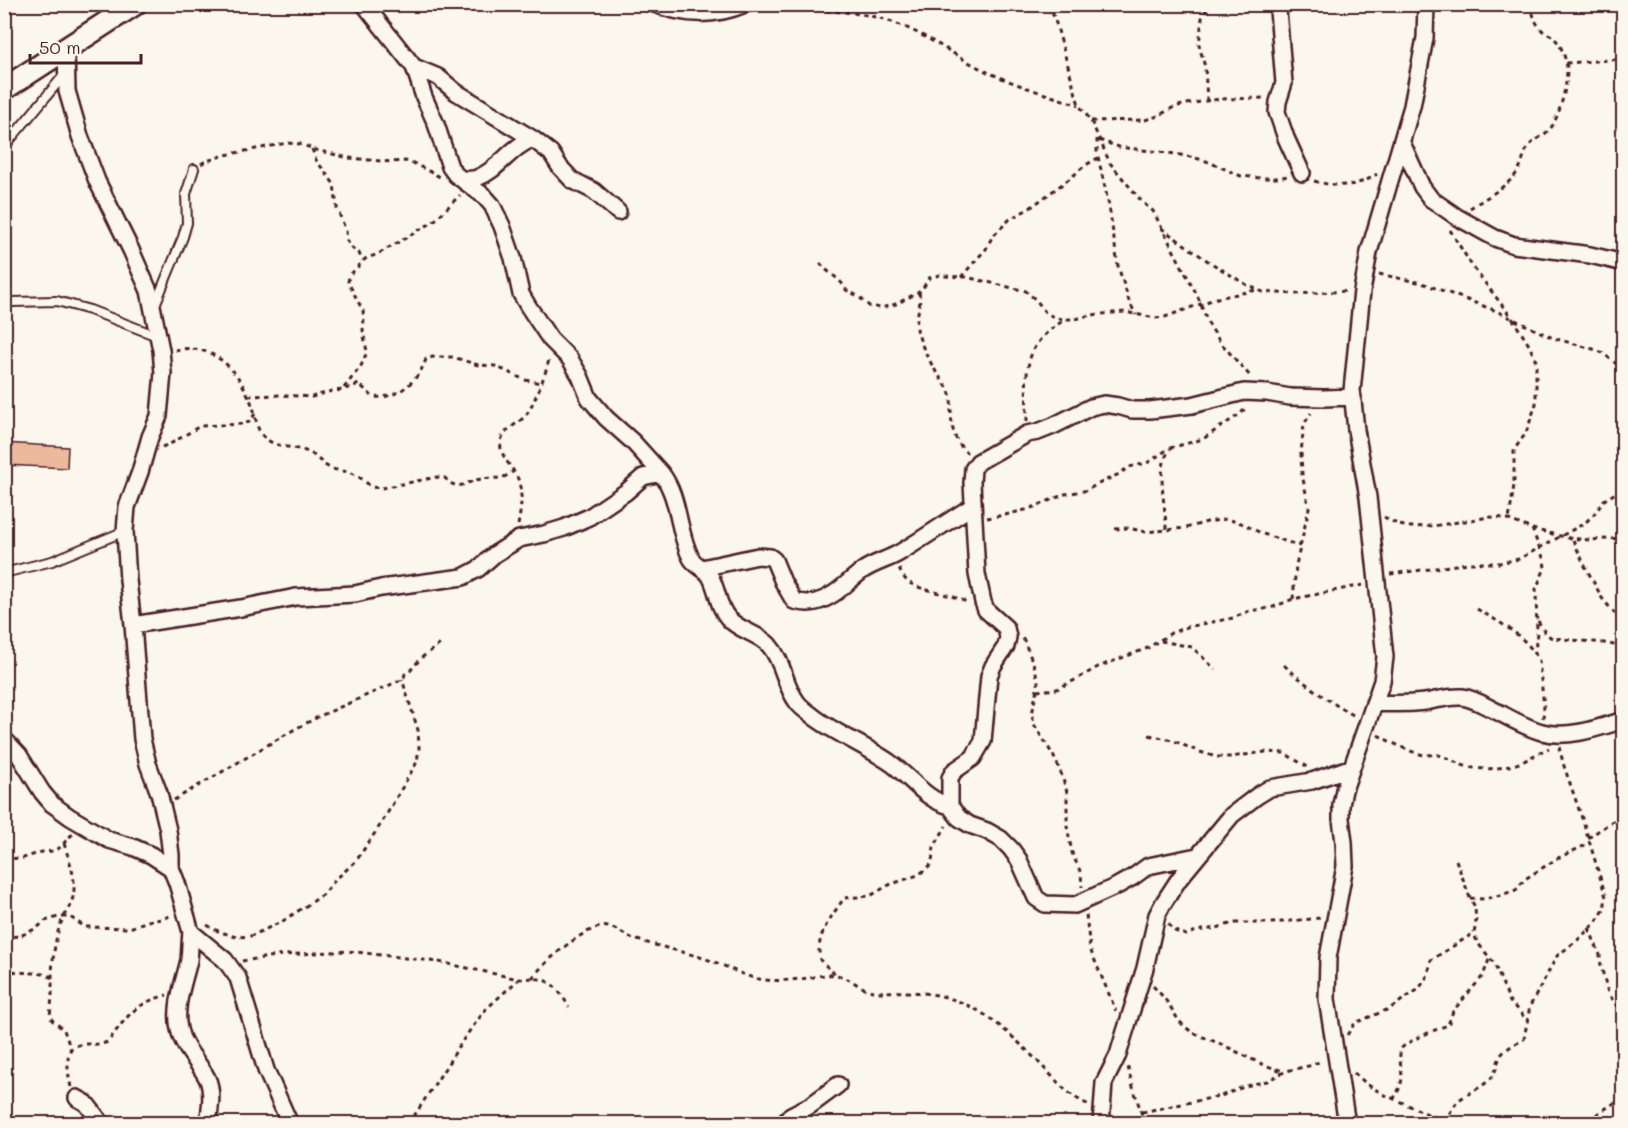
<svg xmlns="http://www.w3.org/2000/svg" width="1628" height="1128" viewBox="0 0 1628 1128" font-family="Mali,sans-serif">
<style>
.building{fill:#ecb99d;stroke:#4a1f2b;stroke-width:1.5}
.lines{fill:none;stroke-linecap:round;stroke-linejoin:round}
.lane-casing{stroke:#4a1f2b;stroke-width:12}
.street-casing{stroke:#4a1f2b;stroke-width:20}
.secondary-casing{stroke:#4a1f2b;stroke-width:26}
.path{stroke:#4a1f2b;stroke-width:3;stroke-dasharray:4.5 4.5;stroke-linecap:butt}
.lane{stroke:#fbf7ec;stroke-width:8}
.street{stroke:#fbf7ec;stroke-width:15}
.secondary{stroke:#fbf7ec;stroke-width:21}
</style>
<rect width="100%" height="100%" fill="#fbf7ec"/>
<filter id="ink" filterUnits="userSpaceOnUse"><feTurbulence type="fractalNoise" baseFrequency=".0167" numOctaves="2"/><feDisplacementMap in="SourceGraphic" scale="12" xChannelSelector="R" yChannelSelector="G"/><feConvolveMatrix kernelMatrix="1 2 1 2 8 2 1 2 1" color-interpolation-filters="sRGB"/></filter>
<g filter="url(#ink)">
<path class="building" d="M4,443L68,447L67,468L4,465Z"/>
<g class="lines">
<defs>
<path id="lane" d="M4,147L65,74
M12,302L57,301L90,310L157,336
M155,305L183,237L187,223L186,194L194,169
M4,573L52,561L125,531"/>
<path id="street" d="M364,4L414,67L424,97L436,124L450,167L456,175L484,196L492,205L502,226L513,258L521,294L528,306L550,339L570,359L580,376L589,398L606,418L633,442L661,473
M654,4C686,16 714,17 745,4
M1280,4L1278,10L1284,83L1278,102L1277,112L1286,138L1302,173
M66,49L67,91L80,136L97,181L131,250L149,291L161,350L163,373L159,416L150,437L140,472L127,507L125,531L128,580L133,625L142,739L148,764L159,793L168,830L171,855V868
M414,67L438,77L456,92L533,139
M1402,143L1422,187L1431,199L1457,217L1495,238L1514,245L1590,255L1624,263
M462,179C467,179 473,180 477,178C499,170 511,146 533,139L551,153L560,167L572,180L594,191L618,212
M702,568L758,556L770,557L774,560L783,582L794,601C801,603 809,604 816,602C835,597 847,582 862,571C873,563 887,560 899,553C924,538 948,521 973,506
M133,625L241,608L296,597L355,594L381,588L463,577L478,569L495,554L519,539L544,534L564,528L589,517L626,492L643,477L661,473C680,497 677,531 691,558C695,566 705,568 710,576C718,589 717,606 728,618C739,631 758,633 769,645C784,662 784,685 797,702C801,708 808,712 814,717C838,735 867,746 892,764C911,778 926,800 950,806
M1374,703C1392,704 1408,704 1425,702C1437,700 1449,696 1462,697C1476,699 1487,707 1500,713C1513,720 1527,728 1542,732C1568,739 1598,728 1624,720
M4,739L19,755L42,792L52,804L70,817L109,840L133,847L151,855L171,868L177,883L191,932L225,960L238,978L266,1070L290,1124
M1197,856L1148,866L1133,877L1117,886L1075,905L1045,904L1036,898L1019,860L1011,849L1001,839L987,831L970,825L959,818L950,806V778L954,771L973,758L983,741L989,676L993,666L1006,646L1008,637L1006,628L986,610L983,602L977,574L972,483L973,469L978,462L1027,434L1038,432L1053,426L1091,407L1104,404L1118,406L1132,410H1150L1192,405L1244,392L1267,393L1290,397L1324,398L1353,397
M191,932C190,941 190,951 189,960C184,982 174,1006 179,1029C183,1048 198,1061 207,1078C213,1090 211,1110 207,1124
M77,1098L86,1103L102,1124
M784,1124L791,1115L811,1105L838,1085
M1101,1124L1104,1083L1118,1055L1124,1035L1145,968L1157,915L1164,902L1179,879L1232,815L1257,796L1270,788L1312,781L1352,767
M1347,1124L1327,999L1328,958L1345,866L1344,842L1341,819V805L1344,790L1382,681L1385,657L1368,497L1356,430L1352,391L1362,291L1369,252L1412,106L1425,38L1426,4"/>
<path id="secondary" d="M4,89L135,4"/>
</defs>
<use href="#lane" class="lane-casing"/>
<use href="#street" class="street-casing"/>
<use href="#secondary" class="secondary-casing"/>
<path class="path" d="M782,4C817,13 853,9 886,20C925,32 956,58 992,74C1019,86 1051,96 1079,105
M1049,4L1055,20L1079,105L1091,121L1110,163L1143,203L1153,211L1198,297L1208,323L1220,342L1251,377
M1566,63L1624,59
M1207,101L1205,67L1199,45L1202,18L1209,4
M1091,121L1145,120L1158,116L1174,107L1187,104L1219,99L1266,98
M1097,139V152L1109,206L1118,266L1129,301L1136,315
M1099,140L1119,147L1176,154L1204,160L1241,176L1260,178H1276L1289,176
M312,149L316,160L334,184L337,208L346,231L347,241L353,249L359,253L362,261
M201,164L204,162L225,155L287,143L300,144L316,150L349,158L391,162L405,161L411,162L440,177
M1314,181C1336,187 1357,188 1377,174
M1470,208C1484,199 1510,185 1518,171C1523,163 1523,153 1529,146C1535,139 1544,136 1550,129C1560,117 1570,76 1566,62C1564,54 1560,43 1553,37C1551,35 1548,34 1545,33C1536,25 1532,16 1532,4
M1161,228L1208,261L1247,285L1263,292L1294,294L1349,291
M1450,230L1472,266L1512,318L1529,345L1536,361V404L1526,433L1514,450V485L1509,520
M820,263C828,274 841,278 846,290L858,296L869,306L881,308L896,304L919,292L923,288L929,278L940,275L943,276L966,277L1026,291L1037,301L1045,312L1055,318L1066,319H1075L1091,315L1125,312L1155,318L1165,317L1217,298L1257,290
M1379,274L1422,283L1494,310L1553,338L1593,349L1603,353L1624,370
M961,277L986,249L992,237L1010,219L1030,208L1073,176L1084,166L1098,158
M919,292C922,307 915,315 917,328C919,342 928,358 935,370C940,379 947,384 950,394C952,400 951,406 951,412C952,431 954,440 967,453
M175,350C181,349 188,348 194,349C225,353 243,380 253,407C256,417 256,430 264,437C275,448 294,446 308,452C316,455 321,464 330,468C334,470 339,470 343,471C355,473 363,479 371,487L382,488L437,477L445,478C458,493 467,481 481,479C497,477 501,481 514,471
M344,388L361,366L367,352L363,330L364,319L363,311L348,282L349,276L365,259L378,254L433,222L460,195
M248,396L281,395L312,397L332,391L343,390L359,384L373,397C396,400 419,381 426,359L433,357H453L478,365L495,366L525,380L541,383
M1027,421C1027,395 1022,362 1039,341C1046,332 1056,326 1065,319
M162,447L172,443L200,426L244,424L249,422L255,414
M1384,517L1399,525L1411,527L1433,526L1490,517L1504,518L1532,529L1569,538L1590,540L1624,538
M987,518L1005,515L1029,509L1065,494L1084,491L1119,474L1129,467L1147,463L1170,448L1203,439L1240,414L1247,407
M518,525C521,510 523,493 518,479C513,467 498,455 501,441C504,428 518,425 526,415C534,404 547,371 549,359
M1115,529L1128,528L1146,532L1186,528L1207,522L1226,519L1241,523L1263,534L1300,546
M1166,529C1166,504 1155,470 1170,449
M1532,529L1544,560L1545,568L1536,589L1537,632L1535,652
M1573,540L1585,566L1602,598L1624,625
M899,569C901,573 904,578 907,581C921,592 952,593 968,603
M1390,574L1430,569L1468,563H1499L1519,559L1585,523L1596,512L1604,500L1624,488
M1293,599L1296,565L1309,508L1302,474L1301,453L1304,424L1311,413
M1477,609C1499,622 1528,637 1539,661L1544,707L1543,718
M1538,621L1546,634L1552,638L1604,643L1624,647
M1023,638L1035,668L1038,682L1032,715L1035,726L1053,755L1060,770L1067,792V826L1072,853L1081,873L1082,887
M1161,641L1192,647L1215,669
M1284,665C1306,685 1329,702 1355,716
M1037,691L1057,689L1077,679L1098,667L1148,648L1171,633L1187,627L1233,618L1249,611L1271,608L1293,599L1363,585
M1149,735L1172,740L1197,751L1216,757H1231L1265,752L1285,753L1292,758L1308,767
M1378,735C1391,742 1405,750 1420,754C1426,756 1432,754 1438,755C1449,757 1458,765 1469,767C1485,771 1509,768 1524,761C1533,756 1540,752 1549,748
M174,800L295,729L320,716L399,681L404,677L405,674L410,671L421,658L443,642
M1588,838L1611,822L1624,817
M4,859L23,858L42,852L54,851L61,847L68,838L73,834
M1456,860L1470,898L1475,907L1476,924L1474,933L1477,942L1494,963L1510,1002L1527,1020
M1470,898L1484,899L1501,895L1516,890L1525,879L1558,858L1590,843
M1086,915L1090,949L1116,1011
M1168,924L1175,931L1186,935L1196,931L1217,928L1233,923H1272L1320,918
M207,925L218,931L236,937L251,936L264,930L283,921L324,894L335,880L356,861L381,824L417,762L419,748L418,730L402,679
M1589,928L1600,955L1601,966L1608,993L1617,1006L1624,1019
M4,937L20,936L37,928L45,921L58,917H70L85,927L130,928L147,921L162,919L172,915
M242,961L283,955L348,951L439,962L519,979C548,976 555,983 569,1007
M4,968C20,976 40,969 52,978V997L50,1016L52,1020L64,1030L71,1050
M835,974L820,960C815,935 831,918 844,898L870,896L889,885L918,875L929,867L932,861L934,847L946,826
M52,978C52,963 55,937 61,923C66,912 74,902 74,889C75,873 68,858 64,843
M532,978C546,961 578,932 600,927C612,924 623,935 634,939C659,947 687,952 712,961C726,966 745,977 759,979C774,982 793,980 809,978C817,976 828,974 836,975C850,977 860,989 873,991C883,993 895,991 905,992C930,992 953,997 975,1009C998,1021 1026,1049 1044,1068C1061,1085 1066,1094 1089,1105
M1153,986C1160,993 1166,1000 1171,1008C1175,1014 1177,1019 1182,1024C1194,1036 1208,1038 1223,1045C1244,1055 1262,1066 1284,1071
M1347,1035L1355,1023L1389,1009L1419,989L1428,975L1431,960L1474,933
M1128,1067L1132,1084L1145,1124
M1354,1073L1368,1085L1383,1094L1450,1124
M71,1087C69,1079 65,1057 71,1049C74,1045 80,1045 84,1044C92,1044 100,1045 108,1042C127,1016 134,1004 167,995
M1393,1100C1398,1092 1401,1086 1402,1078C1402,1069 1398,1057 1401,1049C1405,1042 1439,1028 1448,1025L1453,1011L1483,976L1490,957
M1142,1112L1221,1096L1246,1086L1267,1081L1286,1071L1313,1065L1322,1060
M1116,1119L1123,1124
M1444,1121C1449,1115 1453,1107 1458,1101C1467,1093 1480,1089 1489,1080C1497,1073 1496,1064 1501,1055C1507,1047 1516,1044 1524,1039L1530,1006L1557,956L1580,938L1596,922L1604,910L1606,897L1603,887L1584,824L1564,766L1559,747
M409,1124L465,1037L486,1009L518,980
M1581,1124L1624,1097"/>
<use href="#lane" class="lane"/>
<use href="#street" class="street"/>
<use href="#secondary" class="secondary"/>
</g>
</g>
<rect width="1628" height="1128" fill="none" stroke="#fbf7ec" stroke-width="24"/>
<rect x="12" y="12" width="1604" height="1104" fill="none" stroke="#4a1f2b" stroke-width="2" filter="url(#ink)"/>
<path d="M30 54v9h111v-9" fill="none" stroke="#4a1f2b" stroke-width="3"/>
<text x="39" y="54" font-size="18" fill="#4a1f2b" stroke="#fbf7ec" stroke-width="4.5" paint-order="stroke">50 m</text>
</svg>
